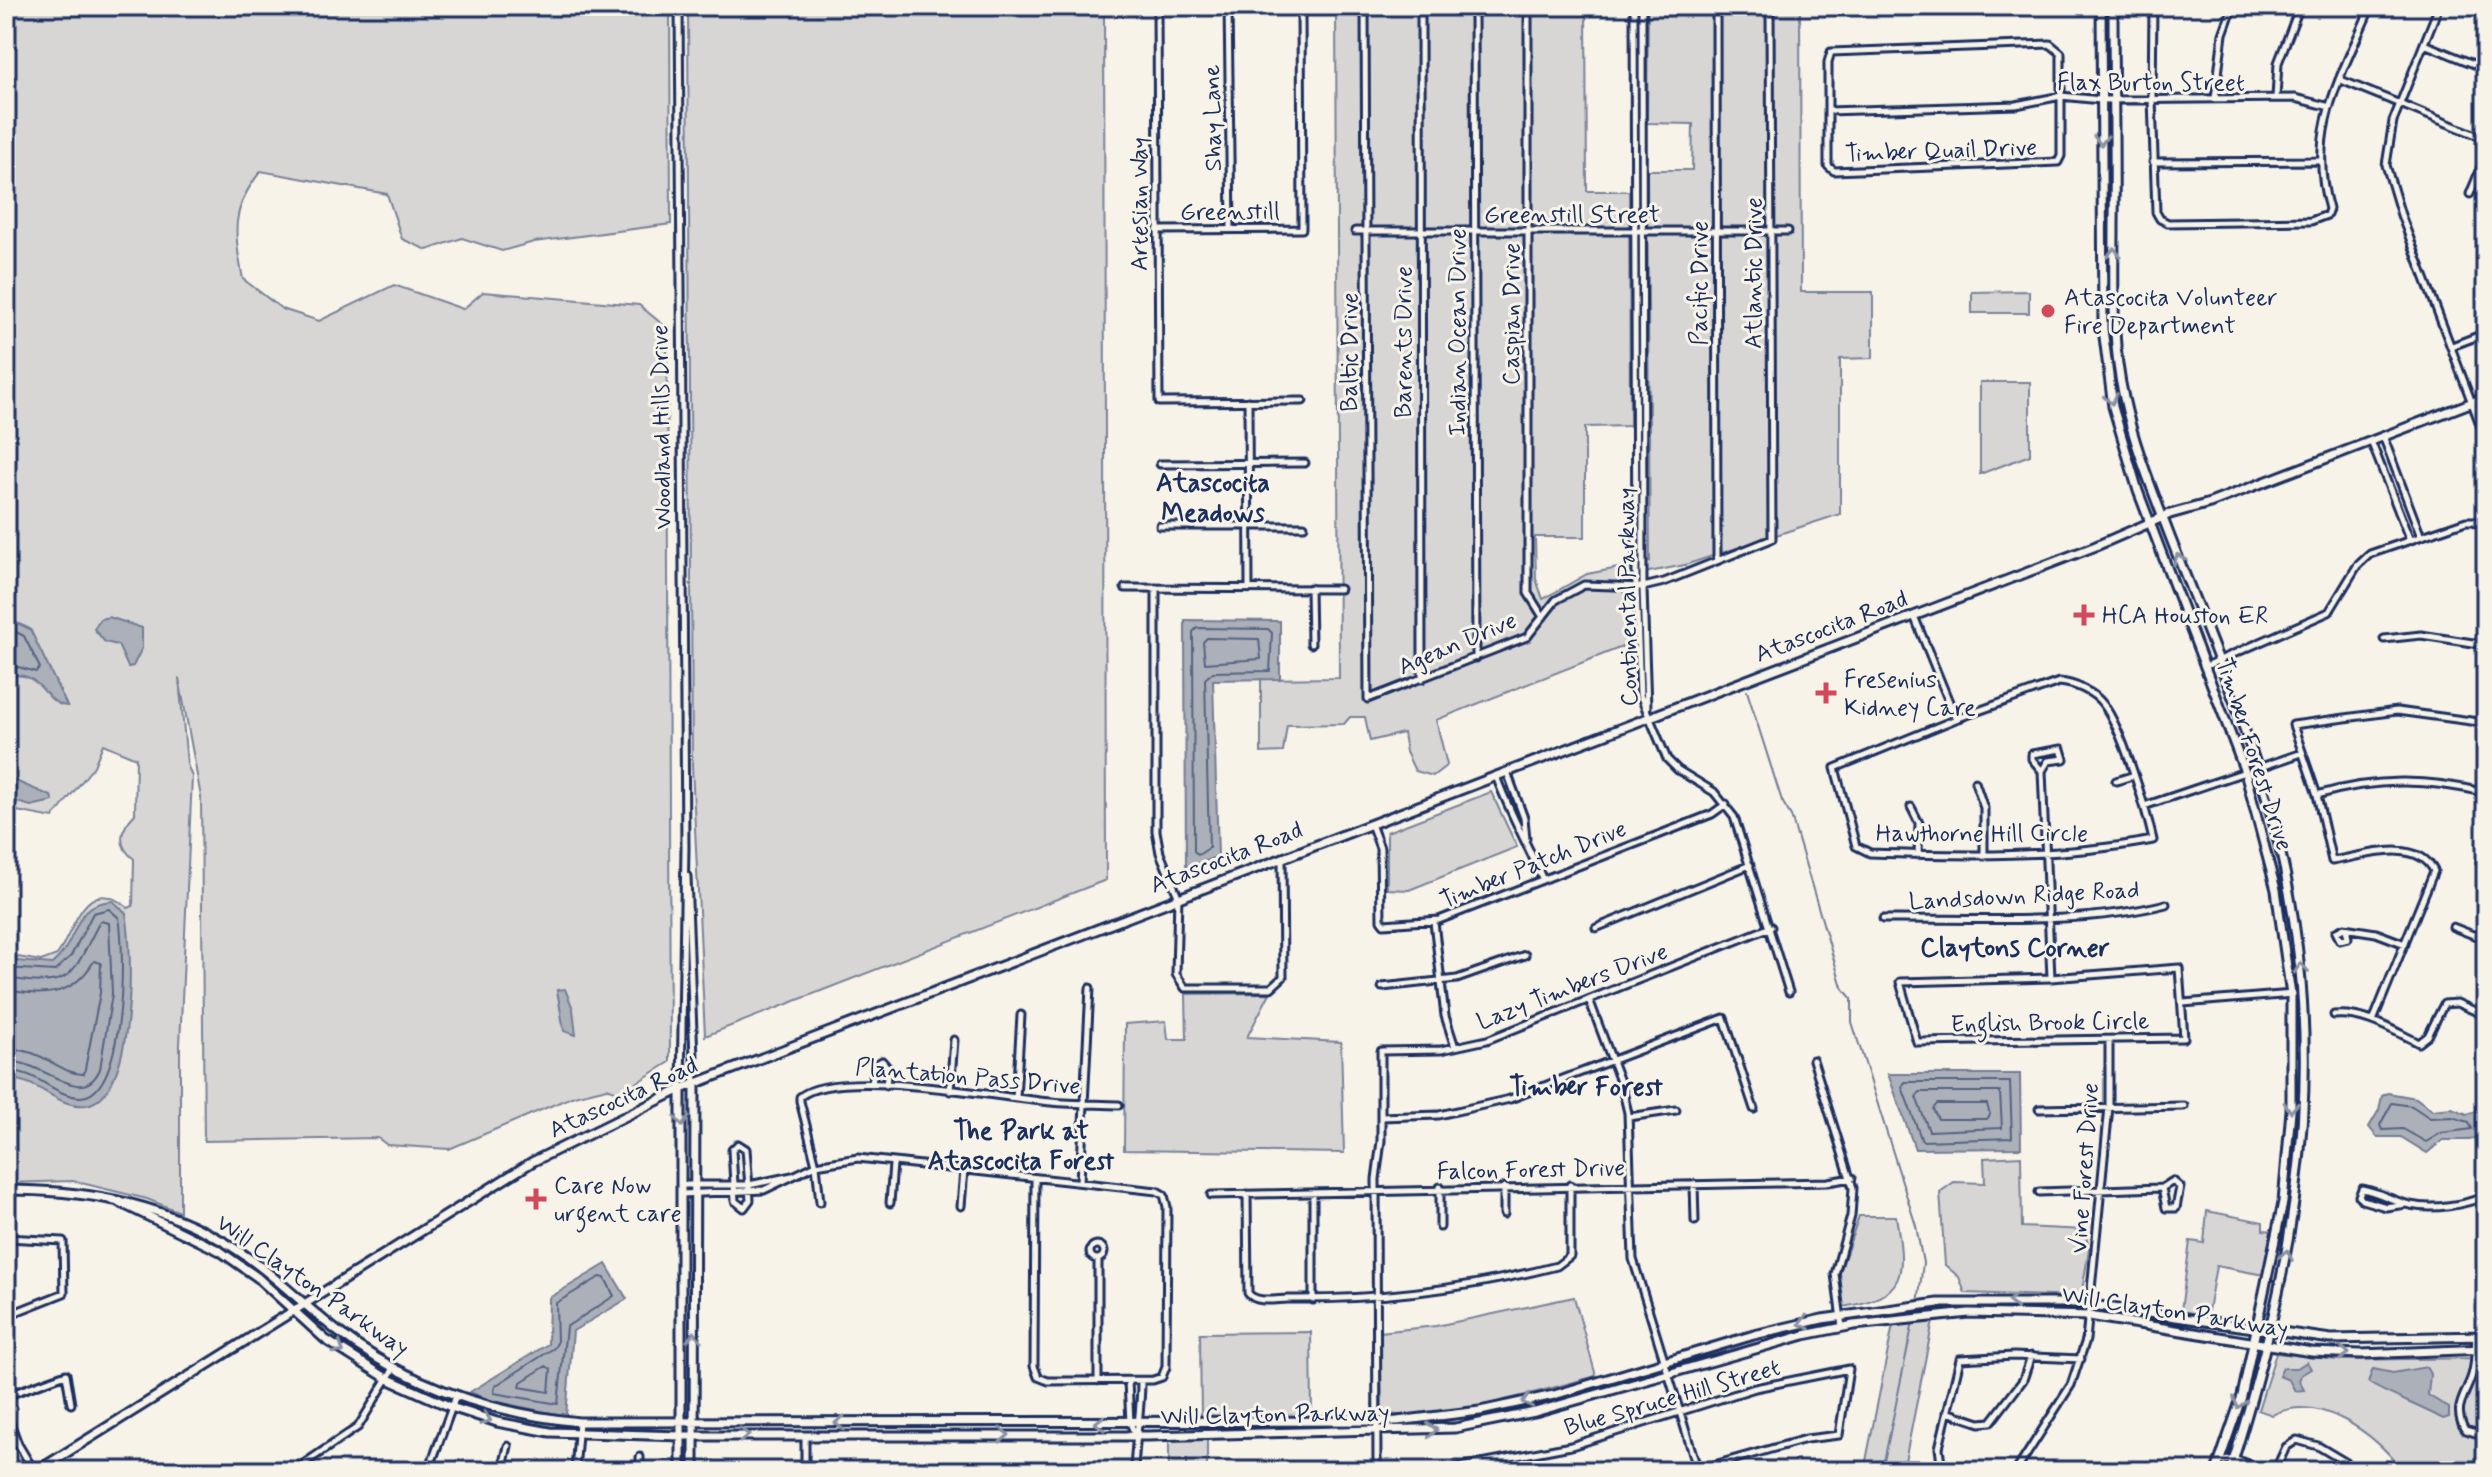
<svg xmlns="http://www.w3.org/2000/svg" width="2492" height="1477" viewBox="0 0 2492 1477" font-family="Mynerve,sans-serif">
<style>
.green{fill:#d7d6d4;stroke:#798299;stroke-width:2}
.water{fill:#acb0b9;stroke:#727c95;stroke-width:2}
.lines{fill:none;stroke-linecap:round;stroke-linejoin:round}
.shore{stroke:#556382;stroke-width:2}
.stream{stroke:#727c95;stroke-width:2}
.minor-casing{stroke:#1b2f5e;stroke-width:11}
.major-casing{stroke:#1b2f5e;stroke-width:13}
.minor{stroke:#f7f3e8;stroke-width:5}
.major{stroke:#f7f3e8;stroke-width:7}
.oneway{stroke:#8991a3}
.poi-dot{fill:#d1495b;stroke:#f7f3e8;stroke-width:3}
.labels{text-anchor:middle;stroke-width:6;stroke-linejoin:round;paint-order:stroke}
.street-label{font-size:24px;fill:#1b2f5e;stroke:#f7f3e8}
.poi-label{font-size:24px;fill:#1b2f5e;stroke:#f7f3e8;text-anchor:start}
.neighbourhood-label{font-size:26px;font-weight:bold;fill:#1b2f5e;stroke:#f7f3e8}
</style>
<rect width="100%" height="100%" fill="#f7f3e8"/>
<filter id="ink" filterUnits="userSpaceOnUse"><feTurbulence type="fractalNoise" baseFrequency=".0125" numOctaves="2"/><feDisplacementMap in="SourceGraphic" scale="16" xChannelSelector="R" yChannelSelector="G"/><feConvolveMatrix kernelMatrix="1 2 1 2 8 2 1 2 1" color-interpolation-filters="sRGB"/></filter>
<g filter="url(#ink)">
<path class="green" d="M6,6H670L671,224L534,242L502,251L462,238L427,250L402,239L387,194L261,171C230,209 234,233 243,279L282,309L319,321L394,285L463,309L483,292L639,305L667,328L670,1062L620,1093L607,1088L574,1096L449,1149L387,1145L378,1138L204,1141L201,797L179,678L187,764L192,777L180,1045V1212L147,1199L73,1181L6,1183V955L41,961L57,955C75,930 85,871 128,908L133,906L134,859C116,845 120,829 135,814L136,758L103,744L94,766L53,818L6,809Z
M688,6H1104L1106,880L705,1036L692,766Z
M1336,6H1586L1587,191H1629L1630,426L1585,427V537H1535L1536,579L1543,599L1587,574L1650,562L1647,170H1692L1693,124L1647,123L1648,6H1800L1801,292H1873V358L1840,359V514L1685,565L1623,577L1627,645L1436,720L1447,765L1433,776L1415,771L1406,752L1403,733L1370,741L1365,717H1350L1344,724L1287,725L1283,752L1261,753V679L1339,678Z
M2029,291V313H1972V292Z
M1980,382H2030V455L1980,474Z
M1491,792L1517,847L1409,890L1387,889V832Z
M1270,993L1247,1037L1341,1042L1344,1153L1124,1150L1125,1024L1166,1021L1168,1039H1187L1186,994Z
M2021,1156L2022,1227L2085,1230L2089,1249L2081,1297L1965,1293L1959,1277L1945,1265L1940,1192L1954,1182L1985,1183L1984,1158Z
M2207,1211L2263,1222V1230L2273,1231L2264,1275L2216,1266L2207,1316L2181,1311L2190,1241L2204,1243Z
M1859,1216H1896C1906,1275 1907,1297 1842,1307L1840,1272Z
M1574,1297L1596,1376C1551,1388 1422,1427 1382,1412L1380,1332L1436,1326Z
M1933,1321L1903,1471H1864L1893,1325Z
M1311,1332L1312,1416L1201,1417L1200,1333Z
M2276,1353L2337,1360L2486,1358V1471H2403C2376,1435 2320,1391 2272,1415L2258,1410Z
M1169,1440H1207V1471H1169Z"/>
<path class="water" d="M109,617L142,628V648L133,666L128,667L118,645L105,642L94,629L100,619Z
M6,618L30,629L67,706C43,705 42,667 6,677Z
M1185,620L1280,621V679L1213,680L1218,856L1186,869Z
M6,777L51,796L53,801L31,806L6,799Z
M113,901L126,913C133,952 136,1097 86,1105C56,1109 37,1076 6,1080V960L52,964C81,940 70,903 113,901Z
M565,989L573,1009L576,1035L564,1031L557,990Z
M1888,1074H2020L2021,1148L1915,1149Z
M2388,1093L2416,1098L2432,1110L2452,1108L2467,1114L2477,1111L2483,1135L2470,1140H2443L2427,1153L2401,1137H2377L2369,1127L2379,1110L2382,1096Z
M606,1264L627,1299L573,1331L566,1416L492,1401L470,1392L548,1344L549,1298Z
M2307,1362L2311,1369L2301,1375L2299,1381L2304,1390L2295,1391L2289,1380L2279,1376L2283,1368H2297Z
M2426,1367L2430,1374L2428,1395L2449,1408V1417L2443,1419C2429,1410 2372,1388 2368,1382L2373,1369L2393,1373Z"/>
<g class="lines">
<path class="shore" d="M6,627L24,636L40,668L36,672L18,667L6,668
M1197,628L1268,629L1272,633L1270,671L1213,672L1205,679L1209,848L1198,855L1194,851L1193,632Z
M1207,638L1259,639L1261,659L1205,663L1203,642Z
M6,968L55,971L71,956L93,913L109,909L119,918C125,950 126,1098 80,1097C52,1096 36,1068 6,1072
M6,978C74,989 71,977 100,921L109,923L112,994L100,1069C81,1111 43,1058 6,1062
M6,990C44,996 72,998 94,961L101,963L100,993L84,1074C60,1075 41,1046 6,1050
M1905,1082H2010L2012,1138L1922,1141L1902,1087Z
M1920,1092H2000L2002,1128L1929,1131L1916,1097Z
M2392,1103L2412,1106L2430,1118L2452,1117L2469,1122L2472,1129L2441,1133L2426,1142L2403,1129L2382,1130L2380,1125Z
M1937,1104H1987L1990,1115L1987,1119H1938L1933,1109Z
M600,1277L605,1278L614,1296L566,1327L558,1404L494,1393L495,1386L554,1348L557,1343L556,1303Z
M546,1366L551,1369L549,1392L520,1387L521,1382Z"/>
<path class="stream" d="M1747,691L1782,801L1791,816L1842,987L1852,999V1022L1916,1226L1923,1263L1918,1304
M1187,1459V1471
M1882,1471L1913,1322"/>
<defs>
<path id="minor" d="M679,6L685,847L681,1089
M1157,6L1159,402L1303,401
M1228,6L1231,229
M1365,6L1368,699L1527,637L1556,600L1584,585L1643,587L1664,582L1772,539L1770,6
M1421,6L1422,679
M1474,6L1476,658
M1528,6V593L1543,617
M1634,6L1636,586L1640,695L1667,759L1678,770L1714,792L1734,817L1789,992
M1642,6L1643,589L1647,708
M1716,6L1717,561
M2153,6L2152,99L2156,212L2160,219L2168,223L2311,221L2327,215L2329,209C2306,130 2341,78 2371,6
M2439,6L2393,121L2386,165L2401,215L2486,440
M2050,44L2061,53V156L2058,162L1834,171L1828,166V62L1831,52Z
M2424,44L2486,69
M2341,80L2486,139
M2276,98L2278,63L2300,6
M2215,99L2223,34L2233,6
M1828,111L2016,105L2061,96L2101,100L2295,98L2330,107
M2153,162L2319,161
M2470,194L2486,155
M1157,230L1302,229L1301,6
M1355,231H1788
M2452,346L2486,333
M1248,401L1249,588
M2383,436L2420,534
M2371,441L2409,538
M1160,464L1305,463
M1160,526H1304
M1125,588L1340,589
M1156,588V831L1160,853L1178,896L1176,974L1185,988H1271L1283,977L1282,858
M1310,588L1311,644
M1914,616L1956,719
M2384,639L2421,635L2486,645
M2206,666L2329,612L2357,566L2370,554L2466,521H2474L2486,529
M2059,682C2074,683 2094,692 2103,704C2122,728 2146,809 2153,840C2059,858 1965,856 1870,853L1856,846L1835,768L1956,719Z
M2258,768L2302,753
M2042,771L2032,759V754L2061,749L2064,759L2048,761L2042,771L2051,978
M1507,772L1524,818L1526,839
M1496,776C1509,812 1527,843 1542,878
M2116,781L2132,776
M1975,782L1984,808V856
M2317,795C2374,778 2428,778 2486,793
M2144,806L2245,772
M1911,807L1919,823L1918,855
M1371,824L1380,848L1381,920L1384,924L1439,920L1712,814L1726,804
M2480,862L2486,865
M687,876L695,1084
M1883,919C1973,918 2079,926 2166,904
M1434,922L1445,1016L1455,1047
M2453,927L2486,940
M1596,928L1750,865
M2346,929L2348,938L2340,940L2336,932L2344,928L2376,933L2405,944
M2179,968L2184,1038L1917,1042L1900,982L2051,978Z
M1382,987L1457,979L1525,955
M1590,1002L1622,1087L1628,1113L1633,1259L1698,1471
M2183,1003L2293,994
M2334,1015C2364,1012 2392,1030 2419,1043L2428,1036L2444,1004L2457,1003L2486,1016
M2373,1021L2434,871C2417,836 2360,857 2332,861L2317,795L2293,725L2397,711L2486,723
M1813,1060L1853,1188L1851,1216L1835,1274L1842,1327
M872,1083L875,1065L882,1061L888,1068L886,1085
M950,1091L954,1040
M1016,1098L1021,1015
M2039,1109L2184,1106
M1381,1117L1439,1115L1510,1099L1724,1018L1754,1109
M1629,1117L1676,1110
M738,1144L746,1149L750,1200L744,1208L735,1201L732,1150Z
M1080,1182L1090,988
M1694,1184L1695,1221
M682,1185H749L792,1176
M1440,1187V1227
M1504,1187V1214
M2039,1192L2162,1188L2173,1181L2180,1187L2176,1208H2166L2162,1188
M1313,1193V1300
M682,1194L764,1190L816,1165L858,1158L1157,1191L1164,1195L1167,1207L1166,1367L1162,1377L1153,1380L1048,1381L1038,1377L1034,1366L1035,1178
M1247,1194L1248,1293C1256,1304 1276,1299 1288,1299C1381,1300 1467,1289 1557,1266L1570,1256V1185
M1211,1195L1828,1182L1852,1178
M820,1202L816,1165L800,1101V1097C837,1066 1000,1098 1051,1102C1074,1104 1097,1104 1119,1105
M890,1203L893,1164
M2406,1204L2386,1207L2362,1200L2359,1196L2362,1189C2379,1192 2393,1201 2410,1205C2434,1210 2464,1205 2486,1196
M961,1206L964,1170
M6,1238L63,1241L64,1293L6,1316
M1090 1252a7 7 0 1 1 14 0a7 7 0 1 1-14 0Z
M2476,1336C2475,1348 2476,1363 2472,1375C2465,1398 2452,1407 2465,1430L2486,1436
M1098,1381V1259
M1128,1381L1130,1423L1135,1434
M6,1396L66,1374L71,1404
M6,1412L18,1444L34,1471
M1947,1412L1980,1423L1991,1422L2023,1380L2031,1356
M805,1436V1471
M2220,1462L2234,1459L2266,1471
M293,1471L358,1427L394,1368
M454,1471L431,1464L456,1396
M502,1471L508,1446
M575,1471L579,1422
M640,1471V1457
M1134,1471C1135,1440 1141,1412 1141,1381
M1377,1471L1376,1179L1381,1141V1051L1441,1050L1487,1040L1771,927
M1439,1471L1571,1446L1755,1388L1849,1369L1839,1435L1806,1439L1693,1471
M1942,1471L1939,1448L1960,1359L2014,1356L2081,1359
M2016,1471L2071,1385L2086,1340L2109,1107V1040
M2275,1471L2286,1447L2297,1440L2318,1446L2360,1471"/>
<path id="major" d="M2101,6L2103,329L2113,407L2138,491L2245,772L2276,890L2291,995V1110L2283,1202L2242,1396L2216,1471
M2113,6C2113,79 2115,152 2114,225C2114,283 2111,342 2124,398C2134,445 2152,489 2169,534C2199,611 2232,689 2257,767C2338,1013 2306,1231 2230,1471
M6,1190C81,1190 151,1201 217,1238C262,1262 297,1300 337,1331C407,1385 491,1413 579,1422L1397,1421L1480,1411L1554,1395L1754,1335L1822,1319L1938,1303H2078L2331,1339L2486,1336
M119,1202L220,1251L257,1277L326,1340L388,1379L451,1407L497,1422L550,1432L681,1436H1148L1455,1428L1535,1412L1804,1335L1854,1325L1969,1313L2089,1316L2312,1352L2361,1354L2486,1349
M37,1471L532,1162L681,1089L2096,546L2170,514L2210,503L2486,397
M681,1471V1089
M694,1471L695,1084"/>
</defs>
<use href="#minor" class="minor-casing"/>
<use href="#major" class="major-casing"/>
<use href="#minor" class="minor"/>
<use href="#major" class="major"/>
</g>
<defs><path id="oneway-chevron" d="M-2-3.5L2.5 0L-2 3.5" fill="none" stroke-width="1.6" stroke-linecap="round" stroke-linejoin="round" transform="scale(2)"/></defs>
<g class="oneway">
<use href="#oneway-chevron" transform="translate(2101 140) rotate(90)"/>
<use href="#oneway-chevron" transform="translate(2114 253) rotate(-90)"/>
<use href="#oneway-chevron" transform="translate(2111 399) rotate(79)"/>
<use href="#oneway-chevron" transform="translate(2179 559) rotate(-111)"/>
<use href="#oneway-chevron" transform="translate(2301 968) rotate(-96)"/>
<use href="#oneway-chevron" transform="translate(2291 1107) rotate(93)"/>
<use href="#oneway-chevron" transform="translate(682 1121) rotate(88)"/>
<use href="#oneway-chevron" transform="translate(2286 1255) rotate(-79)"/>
<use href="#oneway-chevron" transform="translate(2013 1301) rotate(-179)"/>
<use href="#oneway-chevron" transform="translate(1804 1323) rotate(167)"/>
<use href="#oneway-chevron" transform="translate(694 1337) rotate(-90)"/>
<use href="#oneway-chevron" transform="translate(339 1349) rotate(33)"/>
<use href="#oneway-chevron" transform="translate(2344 1353) rotate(2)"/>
<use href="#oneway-chevron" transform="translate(1527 1401) rotate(167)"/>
<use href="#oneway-chevron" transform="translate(2239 1403) rotate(108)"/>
<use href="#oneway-chevron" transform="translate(486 1419) rotate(18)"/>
<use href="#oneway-chevron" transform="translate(840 1423) rotate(-180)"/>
<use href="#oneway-chevron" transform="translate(1100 1423) rotate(-180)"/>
<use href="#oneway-chevron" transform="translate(1432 1430) rotate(-4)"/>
<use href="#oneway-chevron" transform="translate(744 1435)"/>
<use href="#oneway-chevron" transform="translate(1004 1435) rotate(-1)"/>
</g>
</g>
<g class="poi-dot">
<circle cx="2048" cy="311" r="8"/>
<path d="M2080 603h8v8h8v8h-8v8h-8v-8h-8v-8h8z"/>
<path d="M1822 681h8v8h8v8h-8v8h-8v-8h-8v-8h8z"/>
<path d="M532 1187h8v8h8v8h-8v8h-8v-8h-8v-8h8z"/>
</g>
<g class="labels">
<g class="street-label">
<text x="2151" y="90">Flax Burton Street</text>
<text transform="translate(1212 118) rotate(-91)" y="8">Shay Lane</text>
<text transform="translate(1941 150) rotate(-2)" y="8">Timber Quail Drive</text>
<text transform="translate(1139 204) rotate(-90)" y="8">Artesian Way</text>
<text x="1230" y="219">Greenstill</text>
<text x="1572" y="222">Greenstill Street</text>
<text transform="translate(1753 273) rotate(-90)" y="8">Atlantic Drive</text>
<text transform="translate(1699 283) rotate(-90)" y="8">Pacific Drive</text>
<text transform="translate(1511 314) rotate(-90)" y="8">Caspian Drive</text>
<text transform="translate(1457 332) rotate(-90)" y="8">Indian Ocean Drive</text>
<text transform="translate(1403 342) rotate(-90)" y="8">Barents Drive</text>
<text transform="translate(1349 352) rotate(-90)" y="8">Baltic Drive</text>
<text transform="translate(661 427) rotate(-91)" y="8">Woodland Hills Drive</text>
<text transform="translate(1627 597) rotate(-91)" y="8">Continental Parkway</text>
<text transform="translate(1831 626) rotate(-21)" y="8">Atascocita Road</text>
<text transform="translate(1457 643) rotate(-23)" y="8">Agean Drive</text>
<text transform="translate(2255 754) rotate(72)" y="8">Timber Forest Drive</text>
<text x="1982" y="841">Hawthorne Hill Circle</text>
<text transform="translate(1226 857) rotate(-21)" y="8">Atascocita Road</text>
<text transform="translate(1533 864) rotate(-22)" y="8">Timber Patch Drive</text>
<text transform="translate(2024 895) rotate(-3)" y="8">Landsdown Ridge Road</text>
<text transform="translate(1572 986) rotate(-21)" y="8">Lazy Timbers Drive</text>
<text transform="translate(2050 1022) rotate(-1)" y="8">English Brook Circle</text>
<text transform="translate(968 1076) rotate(5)" y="8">Plantation Pass Drive</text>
<text transform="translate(623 1097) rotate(-25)" y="8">Atascocita Road</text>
<text transform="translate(2084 1168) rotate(-86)" y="8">Vine Forest Drive</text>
<text transform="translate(1531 1169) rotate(-1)" y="8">Falcon Forest Drive</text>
<text transform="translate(313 1285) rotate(35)" y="8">Will Clayton Parkway</text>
<text transform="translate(2175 1311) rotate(9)" y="8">Will Clayton Parkway</text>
<text transform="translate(1672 1397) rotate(-16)" y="8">Blue Spruce Hill Street</text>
<text transform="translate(1275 1414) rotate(-1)" y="8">Will Clayton Parkway</text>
</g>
<g class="poi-label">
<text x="2064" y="305">Atascocita Volunteer<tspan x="2064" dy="28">Fire Department</tspan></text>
<text x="2102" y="623">HCA Houston ER</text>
<text x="1844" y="687">Fresenius<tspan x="1844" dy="28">Kidney Care</tspan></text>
<text x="554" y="1193">Care Now<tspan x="554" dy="28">urgent care</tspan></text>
</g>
<g class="neighbourhood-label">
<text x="1213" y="491">Atascocita<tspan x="1213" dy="30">Meadows</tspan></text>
<text x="2015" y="956">Claytons Corner</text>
<text x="1586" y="1095">Timber Forest</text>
<text x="1021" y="1139">The Park at<tspan x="1021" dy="30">Atascocita Forest</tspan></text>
</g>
</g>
<rect width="2492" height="1477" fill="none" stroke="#f7f3e8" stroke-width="32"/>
<rect x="16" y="16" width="2460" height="1445" fill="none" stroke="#1b2f5e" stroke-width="3" filter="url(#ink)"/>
</svg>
